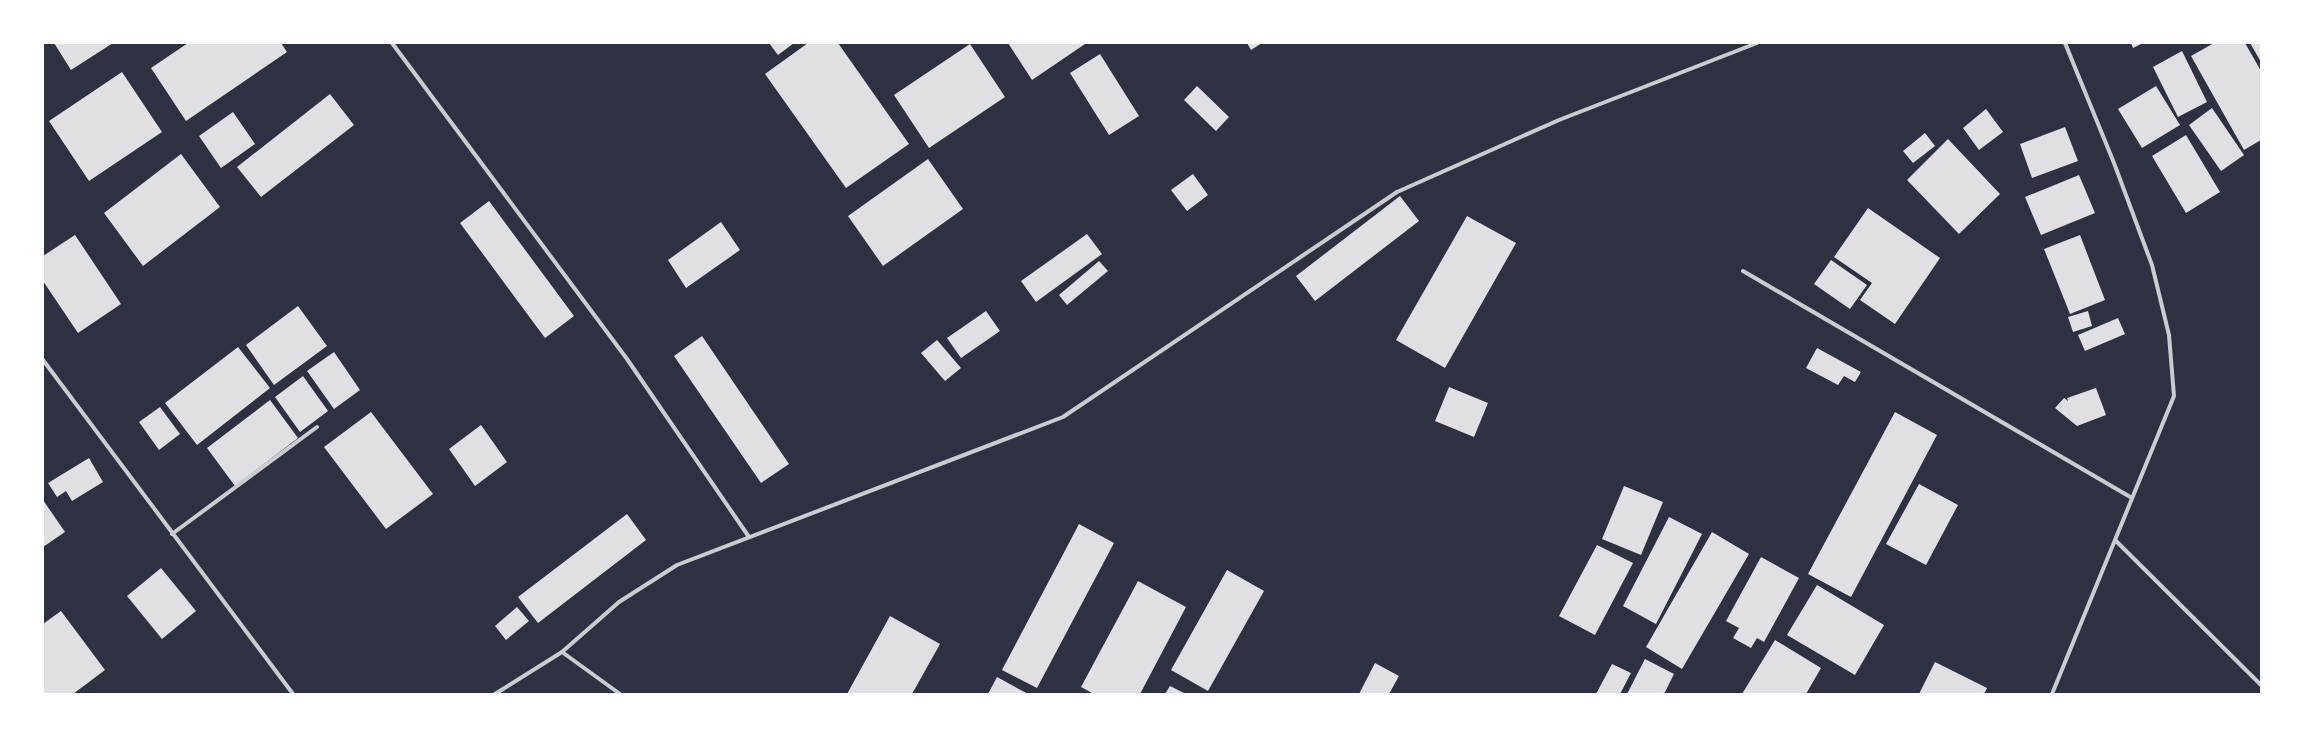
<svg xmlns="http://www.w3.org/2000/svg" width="2304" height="737" viewBox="0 0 2304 737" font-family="Overpass,sans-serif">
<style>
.building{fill:#e0e0e3}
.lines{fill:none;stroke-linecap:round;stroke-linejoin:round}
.minor{stroke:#caccd0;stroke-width:4}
</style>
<rect width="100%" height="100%" fill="#2d3142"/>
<path class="building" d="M54,43H113L71,70Z
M188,43H281L287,52L186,121L151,68Z
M769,43H794L778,55Z
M808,43H838L909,144L846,188L765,74Z
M1008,43H1085V44L1032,80Z
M1247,43H1262L1251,50Z
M2131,43H2143L2133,48Z
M2214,43H2245L2261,71V140L2244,150L2191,56Z
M2250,43H2261V62Z
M970,44L1005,97L929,148L894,95Z
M2182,51L2207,102L2178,117L2153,67Z
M1100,54L1139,116L1109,135L1070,73Z
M122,72L162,132L89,181L49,121Z
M1197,86L1229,117L1216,131L1184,100Z
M2156,86L2180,125L2142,148L2118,109Z
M330,94L354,125L261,197L237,167Z
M2212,108L2244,155L2221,171L2189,125Z
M1986,109L2003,132L1979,150L1963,128Z
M233,112L255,144L221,168L199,136Z
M2065,127L2078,161L2032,178L2020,144Z
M1925,133L1935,146L1913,163L1903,151Z
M2186,135L2220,192L2186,213L2152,156Z
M1948,139L2000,194L1959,234L1907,180Z
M181,154L220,207L143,266L104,213Z
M928,159L963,209L883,266L848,216Z
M1193,174L1208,195L1187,211L1171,190Z
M2079,175L2095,213L2041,235L2025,197Z
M1400,196L1419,221L1315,301L1296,276Z
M489,201L574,316L545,338L460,223Z
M1868,208L1940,258L1895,324L1860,300L1872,283L1834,257Z
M1467,216L1516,243L1445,368L1396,340Z
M721,222L740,250L686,288L668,260Z
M1087,234L1102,254L1036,302L1021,281Z
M75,235L121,304L78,333L43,281V256Z
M2080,235L2105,300L2070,314L2044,249Z
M1831,260L1867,285L1850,309L1814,284Z
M1099,261L1108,271L1067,305L1059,295Z
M298,306L327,346L274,385L246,345Z
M986,311L1000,331L961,358L947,338Z
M2088,311L2092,326L2073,332L2068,317Z
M2118,318L2125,334L2085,351L2078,335Z
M702,336L789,464L761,483L674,356Z
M937,340L961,368L945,381L921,353Z
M238,347L270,388L197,445L165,403Z
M1817,348L1861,372L1855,382L1844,376L1838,385L1806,368Z
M334,352L360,390L334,409L307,371Z
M303,376L328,411L300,432L275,397Z
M1449,387L1488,403L1474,437L1435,421Z
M2096,388L2106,415L2077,426L2055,408L2064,398L2068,401L2067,398Z
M270,400L298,438L235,486L207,448Z
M160,407L180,434L159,450L139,422Z
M371,412L433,494L386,529L324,447Z
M1895,412L1937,435L1851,597L1808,574Z
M481,425L507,462L475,486L449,449Z
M89,458L103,482L72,501L66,491L57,497L48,483Z
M1919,484L1958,505L1926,565L1886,544Z
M1624,486L1663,502L1641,555L1602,539Z
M43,500L65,532L43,547Z
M627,514L646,540L538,623L518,597Z
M1669,517L1702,534L1656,624L1623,606Z
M1079,524L1114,543L1037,688L1002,670Z
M1712,532L1749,554L1682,669L1646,647Z
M1597,545L1633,563L1595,635L1559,616Z
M1761,557L1799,578L1764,642L1757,638L1751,648L1733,638L1739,628L1726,621Z
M161,568L196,611L162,639L127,596Z
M1227,570L1264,591L1208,691L1171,670Z
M1138,581L1186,607L1140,694H1094L1081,687Z
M1817,585L1884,625L1855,675L1787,635Z
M517,607L529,621L506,640L495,626Z
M61,611L105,670L73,694H43V624Z
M890,616L940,644L912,694H847Z
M1775,640L1821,668L1806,694H1742Z
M1645,659L1674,674L1664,694H1627Z
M1935,662L1987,688L1984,694H1919Z
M1375,663L1399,676L1389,694H1359Z
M1612,664L1631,673L1620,694H1596Z
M997,677L1028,694H988Z
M1170,686L1186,694H1165Z"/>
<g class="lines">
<path class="minor" d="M392,43L627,359L749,537
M2065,43L2114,163L2152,265L2169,335L2174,396L2115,540L2261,685
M1743,271L2132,498
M43,360L293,694
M172,534L317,427
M562,652L620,694
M495,694L562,652L619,602L677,565L1063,417L1397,192L1559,120L1757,43
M2052,694L2115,540"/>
</g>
<rect width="2304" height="737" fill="none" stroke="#ffffff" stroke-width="88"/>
</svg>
